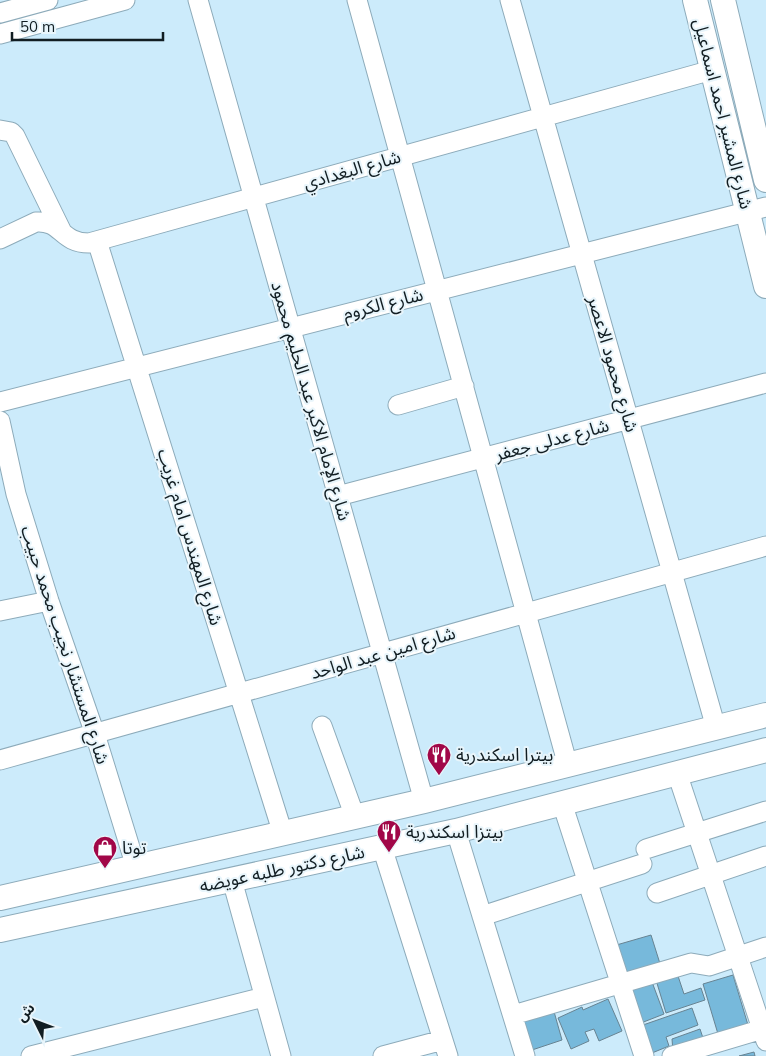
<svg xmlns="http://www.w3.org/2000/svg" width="766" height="1056" viewBox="0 0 766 1056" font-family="Mulish,'Noto Sans Arabic',sans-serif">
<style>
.building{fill:#77b9db;stroke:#678392}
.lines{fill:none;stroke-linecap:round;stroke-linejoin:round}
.minor-casing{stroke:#8dabba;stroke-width:21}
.tertiary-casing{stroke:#8dabba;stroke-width:26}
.minor{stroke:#fff;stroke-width:19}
.tertiary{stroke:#fff;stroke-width:24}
.labels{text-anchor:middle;stroke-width:4;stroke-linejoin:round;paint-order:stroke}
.street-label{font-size:18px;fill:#111d22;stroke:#e8f5fb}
.poi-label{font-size:18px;fill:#111d22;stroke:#e8f5fb;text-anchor:start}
</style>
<rect width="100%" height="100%" fill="#ccebfb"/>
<path class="building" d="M651,935L662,970L625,982L613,946Z
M677,973L684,994L701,988L705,1000L666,1013L656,980Z
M733,975L748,1025L718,1034L703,984Z
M652,982L664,1014L641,1023L629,990Z
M608,999L622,1031L599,1041L594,1029L585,1032L589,1041L571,1049L558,1018L582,1007L583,1010Z
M553,1008L562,1040L526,1052L515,1016Z
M692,1008L698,1025L666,1037L669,1046L652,1053L643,1025Z
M700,1029L704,1041L673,1052L672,1039Z
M754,1052L755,1056H739Z"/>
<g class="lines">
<defs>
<path id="minor" d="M198,0L424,801
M357,0L568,766
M510,0L716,728
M0,13L48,0
M0,34L125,0
M0,130L11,132L15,136L62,232
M0,239L36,222C62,220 60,243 89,243L712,70
M97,241L283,834
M0,402L766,207
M398,405L464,386
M0,421L16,494L49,601L95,734L136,867
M338,496L766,383
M0,611L49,601
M322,726L355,817
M0,760L766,546
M677,773L766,1041
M562,803L644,1056
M456,831L525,1056
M382,847L448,1056
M646,849L766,811
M232,880L281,1056
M657,893L766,856
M482,916L642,864
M513,1015L691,963L709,966L766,947
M31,1056L264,997
M383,1056L443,1040
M672,1056L766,1028"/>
<path id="tertiary" d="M695,0L766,286
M723,0L766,180
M0,898L424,801L766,715
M0,930L456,831L766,750"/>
</defs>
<use href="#minor" class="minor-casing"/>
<use href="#tertiary" class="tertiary-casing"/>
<use href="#minor" class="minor"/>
<use href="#tertiary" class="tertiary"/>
</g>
<defs>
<symbol id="restaurant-pin" viewBox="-11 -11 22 30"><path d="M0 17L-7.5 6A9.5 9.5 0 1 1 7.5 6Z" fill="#a10748" stroke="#e8f5fb"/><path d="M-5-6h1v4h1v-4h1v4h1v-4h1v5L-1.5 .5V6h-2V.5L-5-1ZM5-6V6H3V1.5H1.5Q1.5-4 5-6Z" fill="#fff"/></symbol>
<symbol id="shop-pin" viewBox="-11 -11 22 30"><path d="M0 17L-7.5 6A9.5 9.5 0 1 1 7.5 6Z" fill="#a10748" stroke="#e8f5fb"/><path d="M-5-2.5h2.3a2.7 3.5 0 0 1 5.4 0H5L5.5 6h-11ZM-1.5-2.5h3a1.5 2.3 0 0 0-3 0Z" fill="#fff"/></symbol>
</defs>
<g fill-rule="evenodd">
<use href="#restaurant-pin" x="425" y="741" width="28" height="38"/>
<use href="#restaurant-pin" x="375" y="818" width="28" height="38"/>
<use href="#shop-pin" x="91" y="834" width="28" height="38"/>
</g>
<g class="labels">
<g class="street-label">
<text transform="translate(723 114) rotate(76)" y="6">شارع المشير احمد اسماعيل</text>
<text transform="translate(352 170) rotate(-16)" y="6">شارع البغدادي</text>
<text transform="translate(383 304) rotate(-14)" y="6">شارع الكروم</text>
<text transform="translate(613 364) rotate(74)" y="6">شارع محمود الاعصر</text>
<text transform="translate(311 401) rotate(74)" y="6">شارع الإمام الاكبر عبد الحليم محمود</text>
<text transform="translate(552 440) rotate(-15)" y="6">شارع عدلى جعفر</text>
<text transform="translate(190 537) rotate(73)" y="6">شارع المهندس امام غريب</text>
<text transform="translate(65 645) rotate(72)" y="6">شارع المستشار نجيب محمد حبيب</text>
<text transform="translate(383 653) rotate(-16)" y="6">شارع امين عبد الواحد</text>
<text transform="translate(282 869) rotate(-12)" y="6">شارع دكتور طلبه عويضه</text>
</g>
<g class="poi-label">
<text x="456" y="761">بيترا اسكندرية</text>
<text x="406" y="838">بيتزا اسكندرية</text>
<text x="122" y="854">توتا</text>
</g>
</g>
<g transform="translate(35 1021) rotate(312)" stroke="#e8f5fb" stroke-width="4" paint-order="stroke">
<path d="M0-4L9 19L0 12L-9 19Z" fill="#111d22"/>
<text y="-8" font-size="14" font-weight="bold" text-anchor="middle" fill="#111d22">ش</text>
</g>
<path d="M12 32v8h151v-8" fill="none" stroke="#111d22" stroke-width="2.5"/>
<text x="20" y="32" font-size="15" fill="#111d22" stroke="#e8f5fb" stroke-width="4" paint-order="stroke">50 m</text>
</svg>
